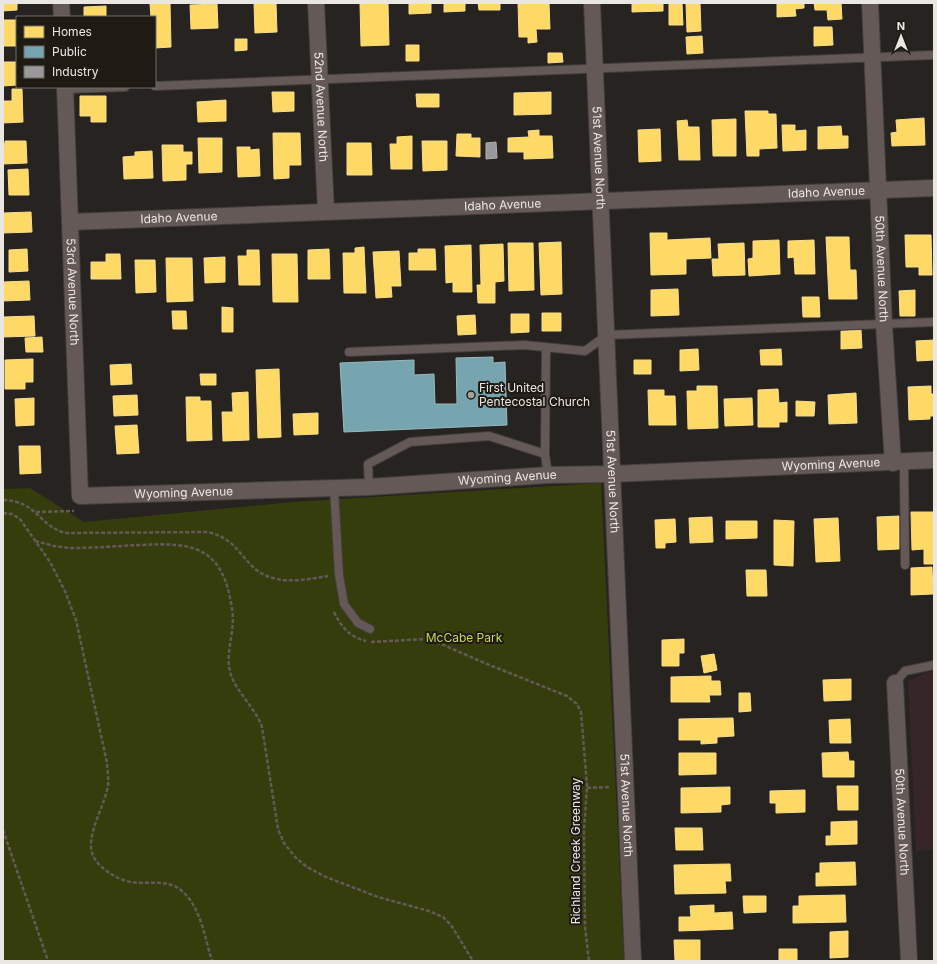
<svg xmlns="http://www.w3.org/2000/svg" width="937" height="964" viewBox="0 0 937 964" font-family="Inter,sans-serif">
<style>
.education{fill:#362629}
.green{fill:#363d0d}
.homes{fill:#ffd966;stroke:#f9dd8b}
.public{fill:#76a5af;stroke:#99b9be}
.industry{fill:#999;stroke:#b1b0af}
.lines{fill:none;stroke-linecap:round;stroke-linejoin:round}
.lane-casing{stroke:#413e3c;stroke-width:10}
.street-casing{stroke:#413e3c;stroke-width:18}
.path{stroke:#625a59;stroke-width:2.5;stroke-dasharray:4 2;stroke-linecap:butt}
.lane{stroke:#655958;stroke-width:8}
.street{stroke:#655958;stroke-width:16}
.poi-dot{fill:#a5a29e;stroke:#1f1b14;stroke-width:1.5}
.labels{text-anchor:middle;stroke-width:4;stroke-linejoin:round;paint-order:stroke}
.street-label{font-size:12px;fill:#eae7e2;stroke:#1f1b14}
.poi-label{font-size:12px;fill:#eae7e2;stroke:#1f1b14;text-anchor:start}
.park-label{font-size:12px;fill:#c3da54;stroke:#1f1b14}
</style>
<rect width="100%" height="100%" fill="#262320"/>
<path class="education" d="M928,672H934V850L916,851L908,681Z"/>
<path class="green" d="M601,483L624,961H3V489L30,488L84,522L293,502Z"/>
<path class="homes" d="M3,3H17V10L3,11Z
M170,3L171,47L155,48V17H151L150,4Z
M254,3H276L277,32L255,33Z
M360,3H388L389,45L361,46Z
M409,3H431V13L409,14Z
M444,3H465V11L444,12Z
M478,3H500V10H479Z
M518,3H549L550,29H536L537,42L528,43V37H519Z
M632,3H663V11L632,12Z
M669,3H682L683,25H669Z
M686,3H700L701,31L687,32Z
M777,3H804V8L795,9L796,16L777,17Z
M814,3H841L842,19L828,20L827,10H815Z
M217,4L218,28L191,29L190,5Z
M106,6V17H84V7Z
M3,20H17V46H3Z
M814,27H832L833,45L814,46Z
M702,36L703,53L687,54L686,37Z
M235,39H247V50L235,51Z
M406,45H419V61H406Z
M548,53H562L563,62L548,63Z
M3,62H17V85L3,86Z
M12,89H22L23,122L3,123V101H12Z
M272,92H294V111L273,112Z
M551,92V114L514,115V93Z
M416,94H439V107H417Z
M80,96H106V122H91V116H80Z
M226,100V121L198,122L197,102Z
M745,111H768V114H776L777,148L759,149V156H747Z
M924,118L925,145L892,146L891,133L897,132L896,120Z
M736,119V156H713L712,120Z
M687,120L688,127H699L700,160H679L677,121Z
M782,125H795V131L806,130V150L783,151Z
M841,126L842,136H848V148L818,149V127Z
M660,129L661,161L639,162L638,130Z
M539,130V136H552L553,158L524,159V152H508V138L529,137L528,131Z
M273,133H300L301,165H289V178L274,179Z
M457,134H471V138H480V157L456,156Z
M412,136V169H391L390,144H397V137Z
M198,138H222V172L199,173Z
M5,141H26L27,163L3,164Z
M422,141H447V170L423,171Z
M347,143H371L372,175H347Z
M162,145H183V152H192V164H186V180L163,181Z
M237,147H250V150L259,149L260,176L238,177Z
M152,151L153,178L124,179L123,157L135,156V152Z
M28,169L29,195H9L8,170Z
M31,212L32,232L3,233V213Z
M650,233H667V240L710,238L711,258L686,259V274L651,275Z
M905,235H931L932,275H919V267H906Z
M826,237H849L850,270H856L857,299H829Z
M779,240L780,274L749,276L748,259L753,258V241Z
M814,240L815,274H795L794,257L788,258V241Z
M561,242L562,294L541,295L539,243Z
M508,243H533L534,290L509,291Z
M744,243L745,275L713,276L712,259H719L718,244Z
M503,244L504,281L495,282V303H478L477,285H481L480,245Z
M471,245L472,292H453V282L446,283L445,246Z
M364,247L366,293H344L343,253H355V248Z
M27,249L28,271L9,272V250Z
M329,249L330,279H308V250Z
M418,249H435L436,270H409V253H418Z
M247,250H259L260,285H239L238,256H247Z
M399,251L401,286H391L392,297L376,298L373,252Z
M106,254H120L121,279H91V262H106Z
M272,254H297L298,302H273Z
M225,257V282L205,283L204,258Z
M166,258H192L193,301L167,302Z
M135,260H155L156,292L136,293Z
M29,281L30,300L3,301V282Z
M678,289L679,315L651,316V290Z
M915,290V316H900L899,291Z
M802,297H819L820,317H803Z
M222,307L233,308V332H222Z
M172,311H186L187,329H173Z
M542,313H561V331H542Z
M511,314H529V332L511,333Z
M475,315L476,334L458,335L457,316Z
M34,316L35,336L3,337V317Z
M861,330L862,348L841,349V331Z
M42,337L43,352H26L25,338Z
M934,340V360L917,361L916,341Z
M698,349L699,370L680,371V350Z
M781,349L782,365H761L760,350Z
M33,359V382H25V389H5V360Z
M634,360H651V374H634Z
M131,364L132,384L111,385L110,365Z
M279,369L281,437L258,438L256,370Z
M200,374H216V385H201Z
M697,386H717L718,428L688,429L687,391H697Z
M931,386V394H934V416H930V419L909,420L908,387Z
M778,389L779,403L787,402V422H779V427H758V390Z
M648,390H664V396H675L676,425H649Z
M248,392L249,440L223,441L222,412H233L232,393Z
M856,393L857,423L829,424L828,395Z
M137,395L138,415L114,416L113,396Z
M186,397H200V401H211L212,440L187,441Z
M34,398V425L16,426L15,399Z
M752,398L753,425L725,426L724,399Z
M796,401L815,402L814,416H796Z
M318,413V434L294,435L293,414Z
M137,425L139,453L117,454L115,426Z
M19,446H40L41,473L20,474Z
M911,512H933L934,564H924V549L912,550Z
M899,516V549L878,550L877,517Z
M712,517L713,542L690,543L689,518Z
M838,518L840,561L816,562L814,519Z
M675,519L676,542L665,543V548H656L655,520Z
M774,520L794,521L793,566L774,565Z
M726,521H757V538L726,539Z
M932,567L933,594L911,595V568Z
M746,570H766L767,596H747Z
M684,639V653H679V666H662V640Z
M714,654L717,670L704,673L701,656Z
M711,676V681H720L721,695H709L710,702H671V677Z
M851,679V700L824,701L823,680Z
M739,693H750L751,711L739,712Z
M733,718L734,736L717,737V743L701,744V740H679V719Z
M850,719L851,743H830L829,720Z
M848,752L849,761H854V777H823L822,753Z
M679,753H716V774L679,775Z
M837,786H858V810H838Z
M730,787V804L721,805V812L681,813V788Z
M805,790V812L776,813V803H770V791Z
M857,821V844L826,845V836H831V822Z
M675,828H702L703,850H676Z
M855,862L856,885L816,886V873H820V863Z
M730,864L731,881H725L726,893L675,894L674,865Z
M845,895L846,922L793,923V906H799V896Z
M743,896H766V912L744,913Z
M714,905V913L732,912L733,929L679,931V917H691L690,906Z
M848,931V957L830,958V932Z
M674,940H700V960L675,961Z
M779,949H797V961H779Z"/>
<path class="public" d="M493,357V363L505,362L507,425L344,432L340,363L414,360V375L434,374L435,404H457L456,358Z"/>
<path class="industry" d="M496,142L497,158L486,159V143Z"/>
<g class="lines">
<defs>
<path id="lane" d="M155,86L934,55
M65,89L125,87
M546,348L545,454L548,475
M349,352L524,345L585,351L607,335L934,322
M904,462L905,565
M369,487L368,464L410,442L489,436L545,454
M334,488L339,575L344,604L358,623L370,629
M895,683L905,671L934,665"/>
<g id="street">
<path d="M61,3L62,17"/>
<path id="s1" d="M316,3L326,211"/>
<path id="s2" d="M592,3L633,961"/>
<path id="s3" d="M870,3L884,325L893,463"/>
<path id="s4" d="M65,87L80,496L369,487L548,475L611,474L934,460"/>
<path id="s5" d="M71,222L934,188"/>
<path id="s6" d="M895,683L909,961"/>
</g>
</defs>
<use href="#lane" class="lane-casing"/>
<use href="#street" class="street-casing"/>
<path class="path" d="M3,500C37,501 38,525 65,533L207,532C240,538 242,566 267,576C286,584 309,579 328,576
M36,512L74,511
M3,513L12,514L20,519L50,562L65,591L76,620L107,763C107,770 109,778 108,785C105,805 91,825 91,846C91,856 97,863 104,869C112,875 120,880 131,882C148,885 169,878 183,892C201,908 205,939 212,961
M35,541L54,546L70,548C94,548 117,546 140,545C195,542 223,547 232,609C236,629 225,652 230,672C235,691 255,707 262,727L278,829L284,843L295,857L307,867L326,877L378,897L429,911L443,917L451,925L473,961
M334,612C341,626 349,637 366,641
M371,642L426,639L432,640L487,664L567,696L577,704L581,712L587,786L584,831L585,927L589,961
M587,788L610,787
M3,830L48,961"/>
<use href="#lane" class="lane"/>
<use href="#street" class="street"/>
</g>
<circle class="poi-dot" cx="471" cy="395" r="4"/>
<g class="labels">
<g class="street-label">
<text dy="4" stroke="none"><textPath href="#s1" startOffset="104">52nd Avenue North</textPath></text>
<text dy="4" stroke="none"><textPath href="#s2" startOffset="155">51st Avenue North</textPath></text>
<text dy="4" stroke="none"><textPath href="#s5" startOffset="756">Idaho Avenue</textPath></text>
<text dy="4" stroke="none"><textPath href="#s5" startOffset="432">Idaho Avenue</textPath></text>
<text dy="4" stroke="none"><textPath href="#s5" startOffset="108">Idaho Avenue</textPath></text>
<text dy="4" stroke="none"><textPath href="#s3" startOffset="266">50th Avenue North</textPath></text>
<text dy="4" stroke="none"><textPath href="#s4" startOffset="205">53rd Avenue North</textPath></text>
<text dy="4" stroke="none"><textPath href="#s4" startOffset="1161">Wyoming Avenue</textPath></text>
<text dy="4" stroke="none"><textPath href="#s4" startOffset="837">Wyoming Avenue</textPath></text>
<text dy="4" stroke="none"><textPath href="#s2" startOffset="479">51st Avenue North</textPath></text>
<text dy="4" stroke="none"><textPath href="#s4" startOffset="513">Wyoming Avenue</textPath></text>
<text dy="4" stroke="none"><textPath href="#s2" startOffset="803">51st Avenue North</textPath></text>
<text dy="4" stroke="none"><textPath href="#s6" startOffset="139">50th Avenue North</textPath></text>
<text transform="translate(576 851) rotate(-90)" y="4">Richland Creek Greenway</text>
</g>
<g class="poi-label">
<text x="479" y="392">First United<tspan x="479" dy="14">Pentecostal Church</tspan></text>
</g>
<g class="park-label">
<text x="464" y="642">McCabe Park</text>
</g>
</g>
<rect width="937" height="964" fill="none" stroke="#eae7e2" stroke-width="8"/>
<rect x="16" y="16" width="140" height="72" fill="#1f1b14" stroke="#706d66"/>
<rect x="24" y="26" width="20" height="12" fill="#ffd966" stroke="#706d66"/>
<text x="52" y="36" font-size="12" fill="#eae7e2">Homes</text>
<rect x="24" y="46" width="20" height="12" fill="#76a5af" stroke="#706d66"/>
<text x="52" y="56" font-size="12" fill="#eae7e2">Public</text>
<rect x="24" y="66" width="20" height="12" fill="#999999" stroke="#706d66"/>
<text x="52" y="76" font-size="12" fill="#eae7e2">Industry</text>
<g transform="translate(901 36)" stroke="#1f1b14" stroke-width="3" paint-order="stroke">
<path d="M0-3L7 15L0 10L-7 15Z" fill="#eae7e2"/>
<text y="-6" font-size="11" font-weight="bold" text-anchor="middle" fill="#eae7e2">N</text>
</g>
</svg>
